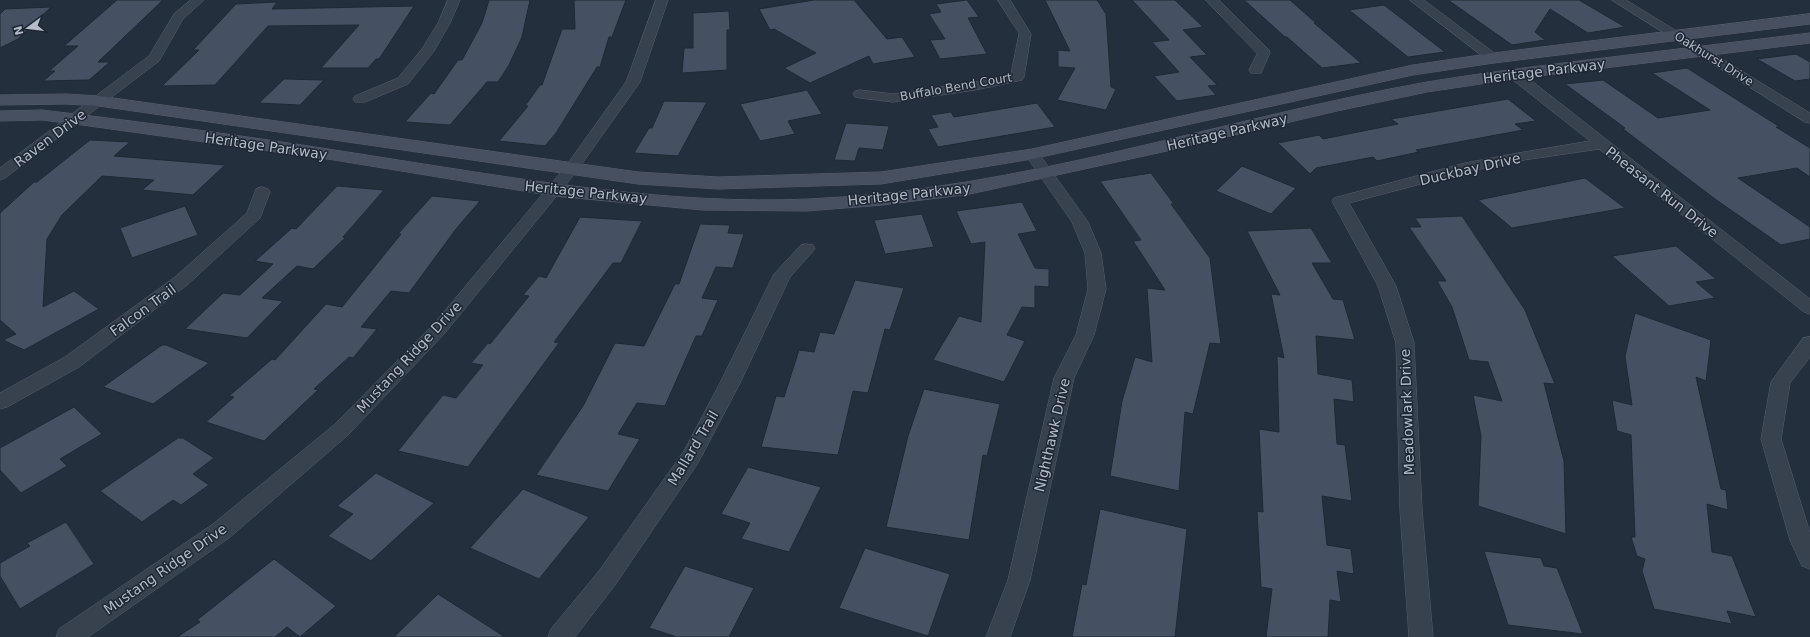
<svg xmlns="http://www.w3.org/2000/svg" width="1810" height="637" viewBox="0 0 1810 637" font-family="'DejaVu Sans',sans-serif">
<style>
.building{fill:#455162;stroke:#1f2835}
.lines{fill:none;stroke-linecap:round;stroke-linejoin:round}
.street-casing{stroke:#565f6c;stroke-width:1}
.secondary-casing{stroke:#565f6c;stroke-width:1}
.street{fill:#38414e;fill-rule:evenodd}
.secondary{fill:#465061;fill-rule:evenodd}
.labels{text-anchor:middle;stroke-width:3;stroke-linejoin:round;paint-order:stroke}
.far-street-label{font-size:12px;fill:#b4bcc9;stroke:#1d2633}
.street-label{font-size:14px;fill:#b4bcc9;stroke:#1d2633}
</style>
<rect width="100%" height="100%" fill="#242f3e"/>
<path class="building" d="M117,0H163L98,62H110L89,80L43,81L55,71H49L78,46H64Z
M489,0H530L522,37L509,65L498,82H487L450,125L405,122L431,93L434,94L458,60H462L482,23Z
M574,0H626L612,37H609L600,67H597L556,133L545,146L499,141L528,106H525L540,85H542L562,29H575Z
M814,0H854L887,39L902,37L915,57L873,64L869,56L810,83L784,68L816,53L774,29L770,30L759,9Z
M967,0L979,17L968,18L987,54L940,59L930,40L945,39L929,14L941,12L936,4Z
M1045,0H1097L1106,14L1111,87L1116,89L1106,110L1057,100L1075,68L1058,67V50L1070,51Z
M1132,0H1175L1203,27L1183,30L1207,55L1190,57L1217,85L1208,86L1216,95L1177,101L1154,76L1179,72L1152,42L1169,40Z
M1244,0H1290L1316,23H1314L1361,63L1322,68L1287,37H1285Z
M1448,0H1579L1625,27L1588,33L1550,9L1535,32L1545,40L1512,45Z
M277,2L272,9L414,6L379,59H376L368,68H321L359,25L268,26L215,85L162,86L199,50H193L236,4Z
M1384,5L1445,52L1408,57L1349,10Z
M51,7L18,39L0,48V14L5,9Z
M729,11L730,30H727V70L682,73L684,48H693V13Z
M1796,54L1810,62V79L1795,81L1757,59Z
M1687,68L1780,127H1776L1810,148V177L1797,168L1738,178L1810,227V239L1781,245L1715,199L1623,129L1625,128L1565,84L1603,80L1658,118L1710,110L1652,73Z
M284,79L324,80L300,105L259,103Z
M807,90L822,114L788,121L795,134L760,141L740,104Z
M1508,99L1536,121L1515,124L1523,130L1416,150L1419,152L1377,161L1373,157L1316,168L1310,174L1278,143L1319,135L1323,139L1398,124L1391,119Z
M664,101L707,102L678,156L634,153L649,128H652Z
M1037,103L1055,127L938,147L928,129L938,127L931,115L951,112L954,117Z
M846,123L889,126L883,150L859,148L855,161L834,160Z
M90,140L130,142L114,156L225,165L193,195L142,190L154,180L102,176L62,215L47,239L43,307L74,291L99,309L24,350L3,340L16,334L0,320V213L34,182H37Z
M1242,166L1296,188L1271,214L1216,191Z
M1151,173L1174,204H1171L1210,258L1221,344L1210,343L1193,414L1185,412L1179,491L1110,476L1122,401L1135,357L1152,362L1147,288L1165,290L1133,241L1141,240L1100,181Z
M1585,178L1625,208L1512,228L1478,200Z
M337,186L384,190L343,237L345,238L313,269L297,266L262,298L283,301L247,338L185,329L223,293L240,295L273,264L255,261L292,228L296,229Z
M432,196L480,201L456,229L409,293L391,291L361,327L377,329L353,358L349,357L314,389L318,390L264,441L206,422L234,397L229,396L272,359L275,360L326,304L342,307L401,234H398Z
M1022,202L1037,231L1018,234L1035,268L1049,269V287L1035,286V308L1022,307L1007,335L1025,341L1004,382L933,360L959,316L981,322L985,242L971,244L956,211Z
M185,206L198,235L132,258L120,228Z
M922,214L934,247L885,254L874,220Z
M1462,216L1525,310L1555,384L1544,383L1564,461L1566,534L1478,506L1481,436L1473,395L1502,401L1488,362L1469,360L1452,307L1437,281H1446L1409,227H1421L1415,218Z
M580,217L642,221L621,263H613L554,342L559,343L468,467L398,451L443,395L456,398L483,365L471,363L488,343L490,344L529,296L523,295L539,276L546,278Z
M700,224L730,225L728,233L744,234L733,268L716,267L702,298L718,300L702,336H696L665,406L637,403L618,434L640,439L608,491L536,475L583,406L615,343L644,346L675,284H679Z
M1311,228L1332,263H1312L1333,299L1343,300L1355,340L1316,336L1318,374L1352,380L1354,402L1334,399L1337,444L1345,445L1352,501L1322,496L1327,545L1351,549L1354,574L1337,571L1341,602L1330,600L1328,637H1266L1272,589L1261,587L1257,511L1263,512L1259,429L1279,432L1277,356L1284,358L1271,294L1280,295L1247,231Z
M1676,246L1716,279L1696,282L1715,298L1669,306L1612,256Z
M855,280L904,288L890,330L885,329L868,393L853,391L838,455L761,447L776,396L784,397L799,350L814,352L820,332L834,334Z
M1635,313L1711,340L1706,381L1696,377L1721,489L1726,490L1728,510L1707,504L1712,552L1732,556L1756,617L1727,611L1732,624L1654,609L1642,571L1645,559L1637,556L1631,537H1635L1631,435L1617,431L1612,400L1632,405L1625,356Z
M162,345H166L209,363L153,404L103,387Z
M924,389L1000,404L987,456L983,455L969,540L886,527L908,436Z
M74,407L102,434L60,459L67,466L21,493L0,470V448Z
M178,438H183L214,458L193,474L209,485L181,505L173,500L142,522L100,491Z
M748,467L821,487L789,552L741,539L750,523L721,514Z
M376,473L434,503L371,561L328,536L353,514L337,506Z
M523,489L589,517L539,579L470,548Z
M1100,509L1187,529L1175,637H1072L1082,584L1086,585Z
M66,522L94,564L20,609L0,576V563L30,546L27,543Z
M865,548L950,574L928,636L839,608Z
M1484,551L1541,558L1544,566L1557,568L1583,634L1508,625Z
M274,559L336,606L300,637L287,627L275,637H177L200,622L197,620Z
M685,566L754,588L729,637H677L649,628Z
M438,594L505,637H394Z"/>
<g class="lines">
<defs>
<path id="street" d="M191,0H204L183,19L159,61L5,178L0,180V168L149,56L174,14Z
M448,0H460L450,23L434,51L408,84L365,102H355L353,99L355,96L398,78L422,49L438,23Z
M656,0H668L640,82L576,172L445,333L348,435L229,538L88,637H56L59,629L213,524L334,425L433,325L566,166L626,82Z
M998,0H1010L1031,34L1024,77L1022,80L975,90L893,102L860,98L855,97L853,94L855,91L860,90L893,94L975,82L1011,74L1019,34Z
M1206,0H1219L1269,50L1270,53L1261,73H1251L1249,70L1257,54Z
M1410,0H1424L1501,58L1499,61H1489Z
M1612,0H1626L1810,113V123L1805,122Z
M1514,70L1519,71L1810,299V314L1804,312L1599,149L1524,160L1466,172L1349,203L1396,286L1414,343L1422,510L1433,637H1409L1400,510L1396,343L1378,286L1332,201L1334,198L1465,163L1524,152L1590,141L1509,77L1507,74L1509,71Z
M1032,150L1037,151L1088,222L1101,253L1106,289L1094,335L1074,378L1030,580L1010,637H986L1008,580L1054,378L1076,335L1088,289L1085,253L1072,222L1025,154L1027,151Z
M262,187L268,189L270,192L260,218L187,285L79,367L7,407L0,409V393L65,357L175,277L247,213L256,189Z
M807,244L813,245L815,249L790,277L740,383L698,463L615,585L575,637H548L551,629L599,571L684,451L720,383L774,274L801,245Z
M1810,337V357L1790,383L1781,439L1810,533V569L1802,566L1790,540L1761,439L1771,382L1803,338Z"/>
<path id="secondary" d="M1810,14V24L1494,63L1413,75L1032,159L881,184L718,189L638,184L99,106L66,104L0,105V95L66,94L99,96L638,172L718,177L881,172L1032,149L1413,65L1494,53Z
M1810,33V43L1514,79L1427,92L1337,111L1167,151L970,194L882,205L807,211L703,210L554,196L334,160L75,124L42,120L0,121V111L42,110C161,124 280,141 398,160C533,181 672,205 809,199C1020,190 1220,119 1427,82C1480,73 1533,67 1587,60C1661,51 1736,42 1810,33Z"/>
</defs>
<use href="#street" class="street-casing"/>
<use href="#secondary" class="secondary-casing"/>
<use href="#street" class="street"/>
<use href="#secondary" class="secondary"/>
</g>
<g class="labels">
<g class="far-street-label">
<text transform="translate(1714 59) rotate(32)" y="4">Oakhurst Drive</text>
<text transform="translate(956 87) rotate(-10)" y="4">Buffalo Bend Court</text>
</g>
<g class="street-label">
<text transform="translate(1544 71) rotate(-7)" y="5">Heritage Parkway</text>
<text transform="translate(1227 132) rotate(-13)" y="5">Heritage Parkway</text>
<text transform="translate(50 138) rotate(-37)" y="5">Raven Drive</text>
<text transform="translate(266 146) rotate(8)" y="5">Heritage Parkway</text>
<text transform="translate(1470 169) rotate(-13)" y="5">Duckbay Drive</text>
<text transform="translate(586 192) rotate(6)" y="5">Heritage Parkway</text>
<text transform="translate(1662 192) rotate(38)" y="5">Pheasant Run Drive</text>
<text transform="translate(909 194) rotate(-6)" y="5">Heritage Parkway</text>
<text transform="translate(143 310) rotate(-36)" y="5">Falcon Trail</text>
<text transform="translate(409 357) rotate(-47)" y="5">Mustang Ridge Drive</text>
<text transform="translate(1407 412) rotate(-92)" y="5">Meadowlark Drive</text>
<text transform="translate(1052 435) rotate(-77)" y="5">Nighthawk Drive</text>
<text transform="translate(693 448) rotate(-59)" y="5">Mallard Trail</text>
<text transform="translate(165 569) rotate(-35)" y="5">Mustang Ridge Drive</text>
</g>
</g>
<g transform="translate(28 28) rotate(255)" stroke="#1d2633" stroke-width="3" paint-order="stroke">
<path d="M0-3L7 15L0 10L-7 15Z" fill="#b4bcc9"/>
<text y="-6" font-size="11" font-weight="bold" text-anchor="middle" fill="#b4bcc9">N</text>
</g>
</svg>
